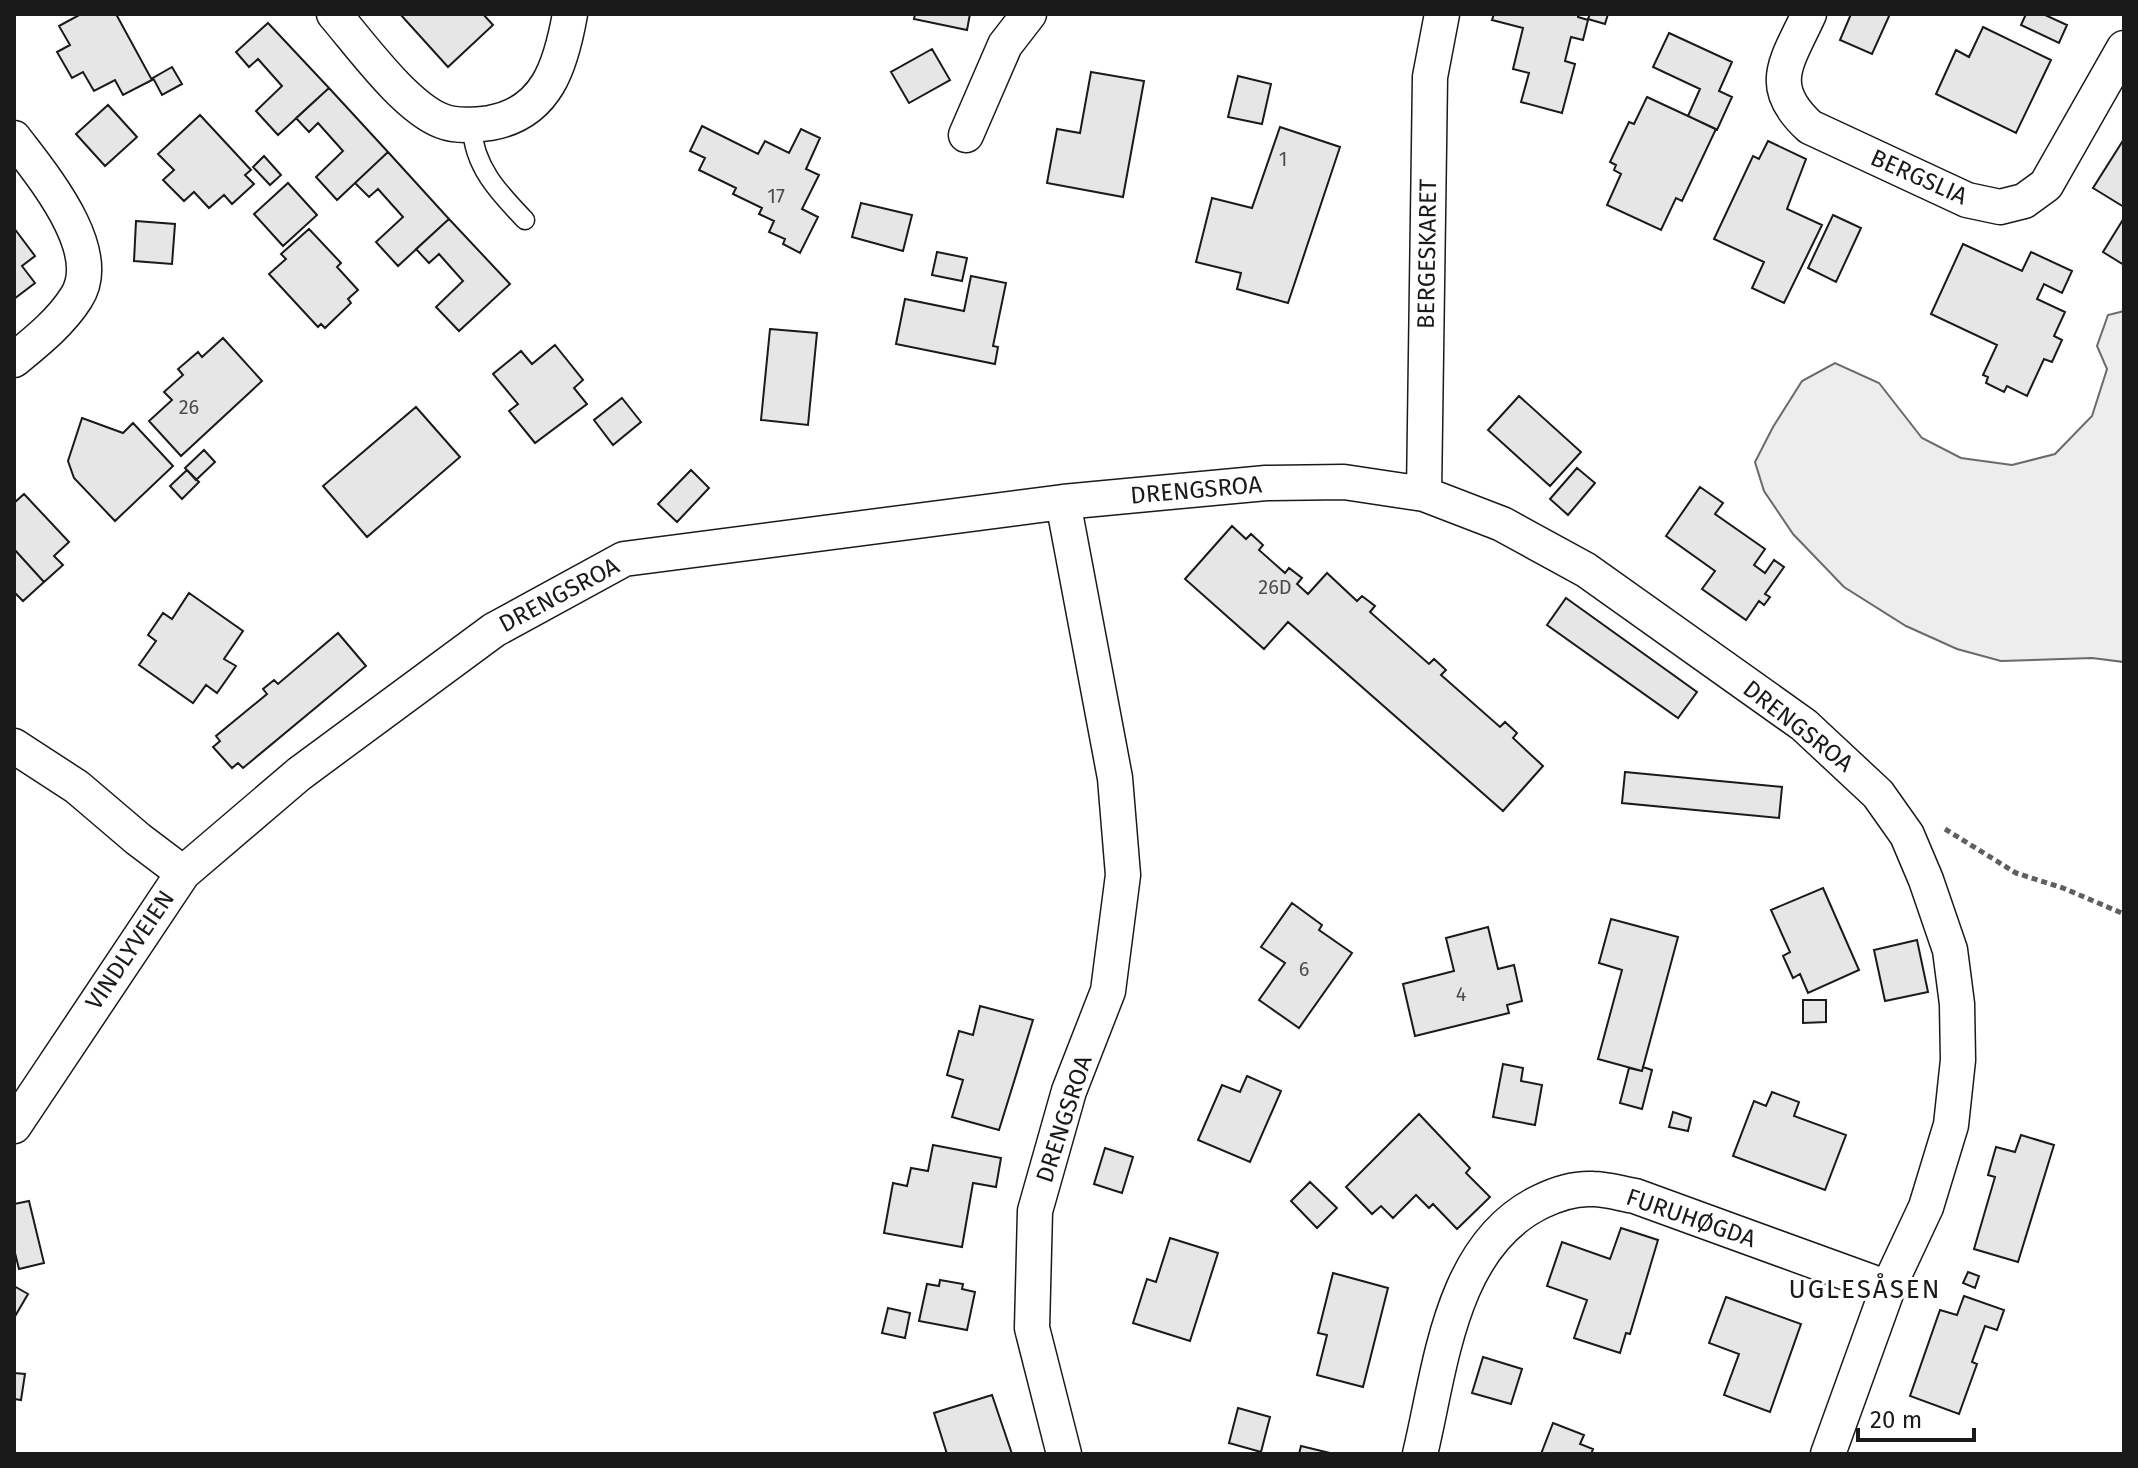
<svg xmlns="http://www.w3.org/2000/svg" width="2138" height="1468" viewBox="0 0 2138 1468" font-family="'Fira Sans',sans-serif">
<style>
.built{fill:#ededed;stroke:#6a6a6a;stroke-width:2}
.building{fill:#e6e6e6;stroke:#1a1a1a;stroke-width:2}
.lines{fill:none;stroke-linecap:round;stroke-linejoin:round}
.service-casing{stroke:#1a1a1a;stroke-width:21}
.minor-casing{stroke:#1a1a1a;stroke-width:37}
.path{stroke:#5f5f5f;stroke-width:5;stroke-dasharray:6 4;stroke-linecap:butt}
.service{stroke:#fff;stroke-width:18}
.minor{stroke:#fff;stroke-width:34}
.labels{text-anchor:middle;stroke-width:6;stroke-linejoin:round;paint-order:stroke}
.number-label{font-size:20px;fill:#4d4d4d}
.street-label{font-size:24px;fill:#1a1a1a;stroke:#fff}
.neighbourhood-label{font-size:26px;letter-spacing:2px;fill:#1a1a1a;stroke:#fff}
</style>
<rect width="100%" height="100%" fill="#fff"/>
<path class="built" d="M2124,311V662L2092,658L2001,661L1957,649L1906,626L1844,587L1793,534L1764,491L1755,462L1773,427L1802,381L1835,363L1879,383L1922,438L1961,458L2012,465L2055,454L2092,416L2107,369L2097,346L2108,315Z"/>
<path class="building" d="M81,14H116L152,80L123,95L115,80L94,91L83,72L72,78L57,52L70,45L59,26Z
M400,14H483L493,25L448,67Z
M915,14H970L967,30L914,19Z
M1494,14H1578V17L1588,20L1583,40L1571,37L1565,61L1575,64L1562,113L1521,102L1529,73L1513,69L1523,28L1492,20Z
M1590,14H1608L1605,24L1588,19Z
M1851,14H1890L1872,54L1840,40Z
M2026,14H2043L2067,25L2059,43L2021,25Z
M268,23L329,88L278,135L256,111L282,86L258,59L249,67L236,52Z
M1983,27L2051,60L2016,133L1936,94L1956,50L1969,57Z
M1669,33L1732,62L1719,91L1732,97L1717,130L1688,116L1700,89L1653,67Z
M932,49L950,80L909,103L891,72Z
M172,67L182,84L162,95L153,78Z
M1091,72L1144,81L1123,197L1047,183L1057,129L1080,133Z
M1238,76L1271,84L1262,124L1228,117Z
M329,88L388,152L337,200L316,177L343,151L318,123L309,132L296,118Z
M1647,97L1716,129L1682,201L1676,198L1661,230L1607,205L1621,174L1614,170L1616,165L1610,162L1629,122L1634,124Z
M108,105L137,137L105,166L76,134Z
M200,115L251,170L245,175L254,184L232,204L224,195L209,208L194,192L184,201L163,180L174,170L158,154Z
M702,126L758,154L765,141L789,153L801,129L820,138L806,169L819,175L802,209L818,217L800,253L783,244L785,239L769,232L774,221L759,214L762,208L733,194L736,188L699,170L705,158L690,151Z
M1280,127L1340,147L1288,303L1237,289L1241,273L1196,262L1212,198L1252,208Z
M2124,139V207L2093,188Z
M1768,141L1806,159L1787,209L1822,225L1784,303L1752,288L1764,262L1714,239L1753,156L1759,159Z
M388,152L449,219L398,266L376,242L403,217L378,189L369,197L355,183Z
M264,156L281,175L270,185L253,167Z
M288,183L317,215L283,246L254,214Z
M861,203L912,215L903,251L852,237Z
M1833,215L1861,228L1836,282L1808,268Z
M2124,218V265L2103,252Z
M449,219L510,284L459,331L436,307L463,281L439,254L429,263L416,249Z
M136,221L175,224L172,264L134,261Z
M14,228L35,256L22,266L35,283L14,299Z
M309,229L341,263L337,267L358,290L348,299L351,303L325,328L321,324L318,327L269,274L286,259L281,254Z
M1963,244L2022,271L2031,252L2072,271L2062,293L2044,284L2037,299L2065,312L2054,336L2062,340L2052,362L2044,359L2027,396L2007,386L2004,392L1986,383L1988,377L1983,375L1997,345L1931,314Z
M937,252L967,258L962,281L932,275Z
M971,276L1006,283L993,346L998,347L995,364L896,344L905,299L964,311Z
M770,329L817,333L808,425L761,420Z
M223,338L262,381L181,456L149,421L172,400L164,392L183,375L178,369L198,352L202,357Z
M555,345L583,380L574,388L587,404L535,443L509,411L518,404L493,374L521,351L532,364Z
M1519,396L1581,452L1550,486L1488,430Z
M622,398L641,422L613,445L594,420Z
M416,407L460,457L367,537L323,486Z
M82,418L123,433L133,423L173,466L115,521L74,478L68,461Z
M204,450L215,462L196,480L185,468Z
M1577,468L1595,483L1568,515L1550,499Z
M187,470L199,482L182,499L170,486Z
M691,470L709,488L677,522L658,504Z
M1700,487L1723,503L1715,514L1765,549L1754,565L1765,573L1774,560L1784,567L1765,594L1770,597L1764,605L1759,601L1746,620L1702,589L1715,571L1666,536Z
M24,494L69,542L54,556L63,565L44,582L14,549V503Z
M1232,526L1246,539L1251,534L1263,545L1259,550L1285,573L1289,568L1302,578L1297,584L1308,594L1327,573L1357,601L1362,596L1375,606L1370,612L1429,664L1434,659L1446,670L1441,675L1500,727L1505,722L1517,733L1513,738L1543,766L1503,811L1288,622L1264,649L1185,579Z
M14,549L44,582L23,601L14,592Z
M189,593L243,631L224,659L236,666L217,693L206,685L193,703L139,665L156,641L148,635L163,613L172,619Z
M1566,598L1697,692L1678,718L1547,625Z
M338,633L366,666L243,768L238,763L232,768L213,747L220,741L216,736L267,694L263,689L274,680L278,684Z
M1625,772L1782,787L1779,818L1622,803Z
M1823,888L1859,970L1808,993L1800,974L1793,978L1783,956L1790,952L1771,910Z
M1292,903L1322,925L1319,930L1352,953L1299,1028L1259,1000L1285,963L1261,947Z
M1611,919L1678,937L1642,1071L1598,1059L1622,970L1599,963Z
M1488,927L1498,969L1514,965L1522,1001L1507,1005L1509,1013L1415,1036L1403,984L1454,971L1446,938Z
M1917,940L1928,992L1885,1001L1874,950Z
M1803,1000H1826V1022L1803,1023Z
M980,1006L1033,1020L999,1130L952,1117L963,1080L947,1075L959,1031L973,1035Z
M1503,1064L1523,1068L1521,1081L1542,1085L1535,1125L1493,1117Z
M1643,1067L1652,1070L1642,1109L1620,1103L1629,1068L1642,1071Z
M1247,1076L1281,1091L1250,1162L1198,1140L1222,1085L1240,1092Z
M1772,1092L1799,1102L1794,1116L1846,1135L1825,1190L1733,1156L1754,1101L1766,1106Z
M1673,1112L1691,1118L1688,1131L1669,1127Z
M1419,1114L1470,1168L1466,1173L1490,1197L1457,1229L1433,1204L1429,1208L1416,1195L1393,1218L1381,1206L1372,1214L1346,1187Z
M2021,1135L2054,1145L2018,1262L1974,1249L1995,1177L1988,1175L1996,1147L2015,1152Z
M933,1145L1001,1158L996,1187L973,1183L962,1247L884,1233L893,1183L907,1186L911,1168L928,1171Z
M1105,1148L1133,1157L1122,1193L1094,1184Z
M1310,1182L1337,1208L1317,1228L1291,1201Z
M29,1201L44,1263L19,1269L14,1249V1204Z
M1621,1228L1658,1240L1630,1334L1626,1333L1620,1353L1574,1338L1587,1300L1547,1286L1562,1242L1610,1259Z
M1170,1238L1218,1253L1190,1341L1133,1323L1147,1279L1156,1282Z
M1968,1272L1979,1276L1975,1288L1963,1283Z
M1333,1273L1388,1288L1363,1387L1317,1375L1327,1335L1318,1333Z
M940,1280L963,1284L962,1289L975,1292L967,1330L919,1321L927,1284L939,1286Z
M14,1286L28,1294L14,1318Z
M1964,1296L2004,1310L1997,1330L1985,1326L1972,1362L1977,1364L1959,1414L1910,1396L1940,1310L1957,1315Z
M1726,1297L1801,1324L1770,1412L1724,1395L1739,1354L1709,1343Z
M888,1308L910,1313L905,1338L882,1333Z
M1483,1357L1522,1369L1511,1404L1472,1393Z
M14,1373L25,1374L21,1400L14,1399Z
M992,1395L1012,1454H947L934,1413Z
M1238,1408L1270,1417L1261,1452L1229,1443Z
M1553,1423L1584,1435L1580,1444L1593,1449L1591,1454H1541Z
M1301,1446L1334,1454H1299Z"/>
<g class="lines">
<defs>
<path id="service" d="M472,126C473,166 499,193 525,220"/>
<path id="minor" d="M334,14C360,44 405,107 442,121C457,127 475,125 490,123C547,113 561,65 570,14
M1809,14C1787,62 1765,86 1810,127L1967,200L2000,207L2024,201L2046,185L2124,48
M966,135L1005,45L1029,14
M14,138C41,174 107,251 76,298C60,323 37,341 14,360
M1424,494L1430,77L1442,14
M1063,502L1115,778L1123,875L1108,991L1069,1091L1035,1211L1032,1328L1064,1454
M14,746L77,787L138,839L183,873L14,1126
M183,873L299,774L494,630L624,559L1063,502L1266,483L1344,482L1424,494L1502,524L1586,570L1804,725L1878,794L1907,835L1926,880L1950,950L1957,1004L1958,1060L1951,1125L1926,1207L1888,1288L1828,1454
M1420,1454C1441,1367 1450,1246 1540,1202C1556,1194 1575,1188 1593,1189C1607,1189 1622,1194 1635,1196L1888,1288"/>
</defs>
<use href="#service" class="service-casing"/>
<use href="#minor" class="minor-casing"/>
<path class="path" d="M1945,829L2016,873L2063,888L2124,914"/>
<use href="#service" class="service"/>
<use href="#minor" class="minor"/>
</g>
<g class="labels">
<g class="number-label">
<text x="1283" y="166">1</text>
<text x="776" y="203">17</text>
<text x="189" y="414">26</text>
<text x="1275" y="594">26D</text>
<text x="1304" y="976">6</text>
<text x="1461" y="1001">4</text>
</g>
<g class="street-label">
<text transform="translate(1919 177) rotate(24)" y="8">BERGSLIA</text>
<text transform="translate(1427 254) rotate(-89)" y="8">BERGESKARET</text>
<text transform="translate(1196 490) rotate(-5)" y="8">DRENGSROA</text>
<text transform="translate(559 595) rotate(-28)" y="8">DRENGSROA</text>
<text transform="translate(1798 726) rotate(38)" y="8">DRENGSROA</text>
<text transform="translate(130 950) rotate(-56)" y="8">VINDLYVEIEN</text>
<text transform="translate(1064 1119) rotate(-72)" y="8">DRENGSROA</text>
<text transform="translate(1691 1218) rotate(19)" y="8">FURUHØGDA</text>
</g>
<g class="neighbourhood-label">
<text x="1865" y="1298">UGLESÅSEN</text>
</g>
</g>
<rect width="2138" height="1468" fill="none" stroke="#1a1a1a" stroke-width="32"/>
<path d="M1858 1428v12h116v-12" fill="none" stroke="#1a1a1a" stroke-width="4"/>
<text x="1870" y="1428" font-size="24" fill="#1a1a1a" stroke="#ffffff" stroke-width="6" paint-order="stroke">20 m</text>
</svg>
